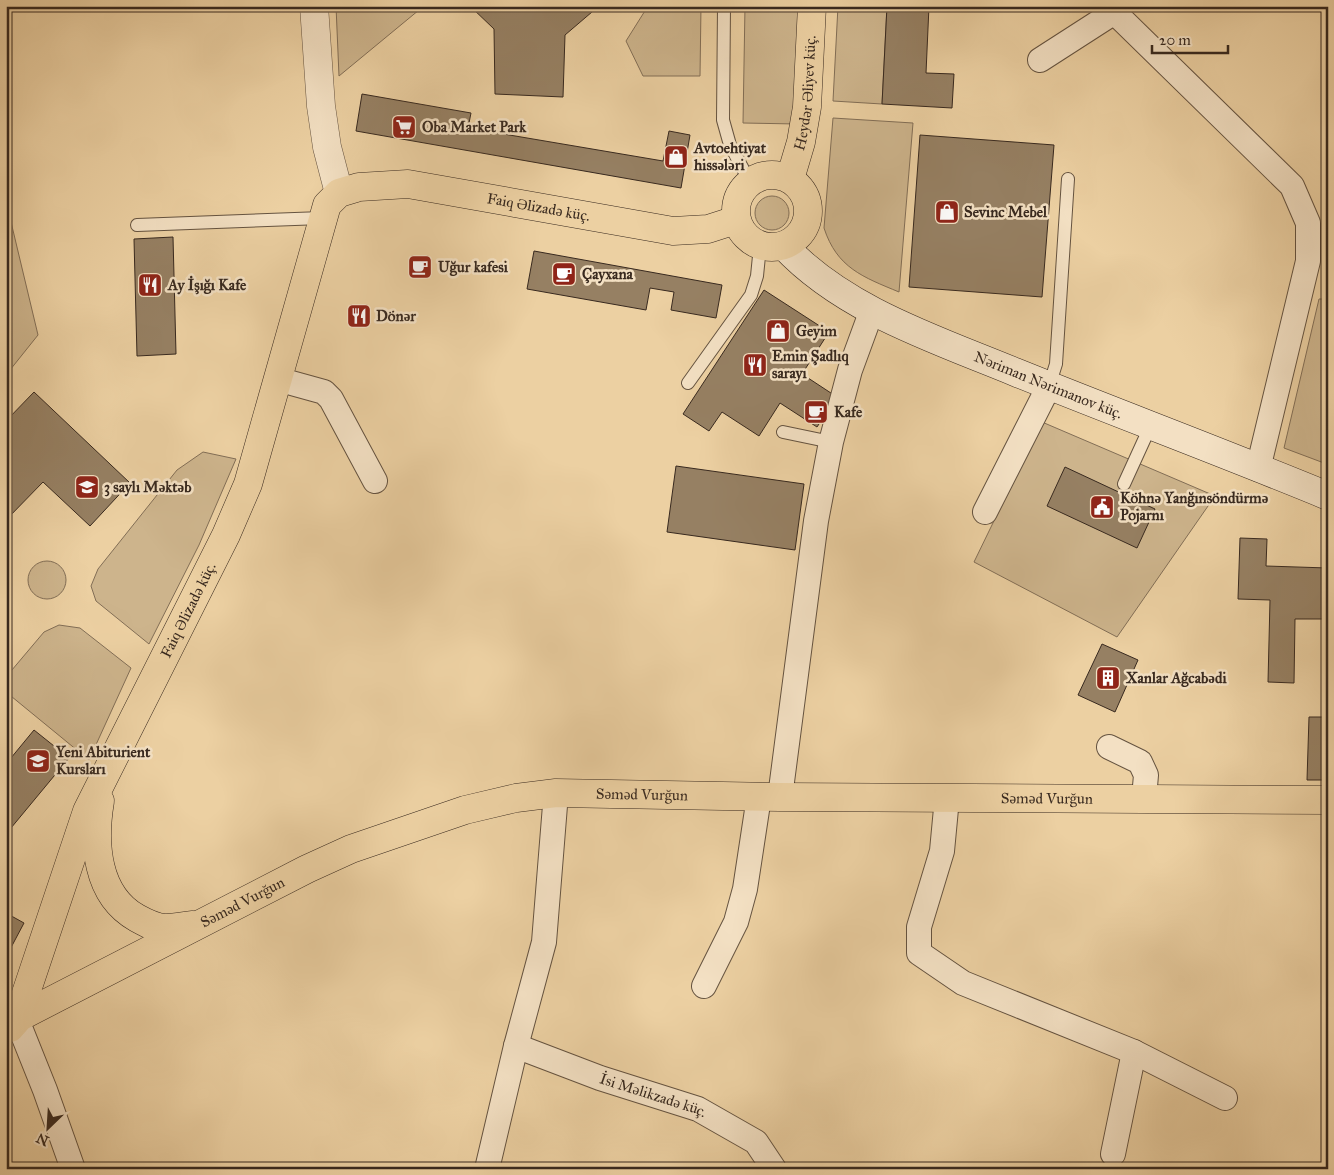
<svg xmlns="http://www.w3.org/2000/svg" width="1334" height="1175" viewBox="0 0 1334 1175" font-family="'IM FELL Great Primer',serif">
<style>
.green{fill:#cdb48c;stroke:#826e56}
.building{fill:#968063;stroke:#38291f}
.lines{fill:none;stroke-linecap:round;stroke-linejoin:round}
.service-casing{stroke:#655340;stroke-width:14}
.minor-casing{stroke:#655340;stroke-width:26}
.tertiary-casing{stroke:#655340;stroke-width:29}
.secondary-casing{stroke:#38291f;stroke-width:29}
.primary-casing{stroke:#38291f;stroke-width:29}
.service{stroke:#f3e0c3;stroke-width:12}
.minor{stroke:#f3e0c3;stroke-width:24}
.tertiary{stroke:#f3e0c3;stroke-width:28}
.secondary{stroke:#f3e0c3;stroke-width:28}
.primary{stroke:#ecd0a2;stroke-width:28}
.labels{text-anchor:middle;stroke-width:5;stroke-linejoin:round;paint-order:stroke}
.street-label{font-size:15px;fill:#38291f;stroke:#f3e0c3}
.poi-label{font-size:15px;font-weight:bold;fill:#38291f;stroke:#f3e0c3;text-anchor:start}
</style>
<rect width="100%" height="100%" fill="#ecd0a2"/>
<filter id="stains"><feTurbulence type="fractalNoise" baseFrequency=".004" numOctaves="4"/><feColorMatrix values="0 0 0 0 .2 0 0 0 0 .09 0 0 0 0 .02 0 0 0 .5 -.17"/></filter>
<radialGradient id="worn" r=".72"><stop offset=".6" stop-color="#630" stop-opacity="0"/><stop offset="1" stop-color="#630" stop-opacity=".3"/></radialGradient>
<path class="green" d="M336,6H418L419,10L339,76Z
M648,6H701L700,76H643L626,41Z
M745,6H799L797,124L743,123Z
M838,6H887L882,104L833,101Z
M833,118L913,123L899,292C863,277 837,268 824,228Z
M755 213a17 17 0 1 1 34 0a17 17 0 1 1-34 0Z
M6,201L38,335L6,375Z
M1319,299H1328V455L1324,463L1284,448Z
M1042,422L1215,496L1117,637L974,562Z
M203,452L236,459L199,545L149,644L96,601L91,586L98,569L177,470Z
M28 580a19 19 0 1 1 38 0a19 19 0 1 1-38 0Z
M59,625L80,628L131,668L89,760L6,692V677L44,632Z"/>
<path class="building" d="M470,6H599L565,35L563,97L495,94L494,29Z
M887,6H929L926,73L954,74L952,108L882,104Z
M362,94L471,113L468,128L663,161L669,131L690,135L681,188L356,131Z
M920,135L1054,145L1042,297L909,287Z
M173,237L176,354L137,356L134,239Z
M534,251L722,285L716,318L671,310L674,292L650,288L646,310L527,289Z
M764,290L829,332L802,374L837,397L817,427L780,403L759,436L722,412L709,431L683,414Z
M34,392L130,483L90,526L43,482L6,520V421Z
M676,466L804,484L795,550L667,532Z
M1065,467L1155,509L1137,548L1047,506Z
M1240,538L1267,539L1266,566L1328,568V619H1295L1294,683L1268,682L1270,600L1238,599Z
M1102,644L1138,660L1115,712L1078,695Z
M1309,717H1328V780H1307Z
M34,730L69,758L6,834V764Z
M6,913L24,923L6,957Z"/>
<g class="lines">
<defs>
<path id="service" d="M724,6L723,120L730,145L750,182
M137,225L322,218
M688,383L751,295L757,276L760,246
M1049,386L1056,364L1068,179
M783,432L831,442
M1124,484L1150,427"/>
<g id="minor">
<path d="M1108,6L1292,186L1308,223V261L1258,469"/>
<path d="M1040,60L1113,13"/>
<path d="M277,379L324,392L331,399L375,481"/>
<path d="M985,512L1049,386"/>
<path d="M1109,747L1140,762L1146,775L1144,798"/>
<path d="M780,797L816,521L831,442L850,370L872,310"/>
<path d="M947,798L942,851L919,927V953L963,983L1134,1052L1225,1098"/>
<path d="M704,986L736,922L745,889L759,797"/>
<path d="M17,1020L45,1090L73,1169"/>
<path id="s1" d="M516,1046L600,1078L698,1109L756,1142L774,1169"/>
<path d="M1113,1154L1134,1052"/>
<path d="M487,1169L516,1046L544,942L556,793"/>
</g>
<path id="tertiary" d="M314,6L321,106L327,147L339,193"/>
<g id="secondary">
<path id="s2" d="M784,246C844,310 935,339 1015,372C1119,414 1224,453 1328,496"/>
</g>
<g id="primary">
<circle cx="772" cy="211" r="36"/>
<path id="s3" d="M790,179L801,142L807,107L812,6"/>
<path d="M100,801C93,843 96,895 137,918C146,923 155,928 166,928C174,928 184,926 193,925"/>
<path id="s4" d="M6,1024L307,869L351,849L465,810L516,798L556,793L780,797L1328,800"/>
<path id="s5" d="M10,1028L17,1020L87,811L226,535L248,484L327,205L339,193L359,187L408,184L673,231L708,229L736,220"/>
</g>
</defs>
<use href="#service" class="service-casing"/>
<use href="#minor" class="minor-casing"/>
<use href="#tertiary" class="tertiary-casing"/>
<use href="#secondary" class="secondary-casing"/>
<use href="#primary" class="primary-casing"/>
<use href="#service" class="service"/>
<use href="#minor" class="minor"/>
<use href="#tertiary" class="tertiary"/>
<use href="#secondary" class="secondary"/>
<use href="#primary" class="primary"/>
</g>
<defs>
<symbol id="supermarket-square" viewBox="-11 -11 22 22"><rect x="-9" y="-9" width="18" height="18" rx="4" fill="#8f2418" stroke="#f3e0c3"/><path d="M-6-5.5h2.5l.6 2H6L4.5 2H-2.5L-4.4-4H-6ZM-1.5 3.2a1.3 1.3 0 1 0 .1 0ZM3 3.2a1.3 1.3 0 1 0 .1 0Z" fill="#fff"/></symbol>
<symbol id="shop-square" viewBox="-11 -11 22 22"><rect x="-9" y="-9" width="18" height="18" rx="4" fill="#8f2418" stroke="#f3e0c3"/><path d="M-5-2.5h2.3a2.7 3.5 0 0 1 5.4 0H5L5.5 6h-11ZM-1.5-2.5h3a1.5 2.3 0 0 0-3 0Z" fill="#fff"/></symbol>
<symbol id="cafe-square" viewBox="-11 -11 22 22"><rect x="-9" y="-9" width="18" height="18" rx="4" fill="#8f2418" stroke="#f3e0c3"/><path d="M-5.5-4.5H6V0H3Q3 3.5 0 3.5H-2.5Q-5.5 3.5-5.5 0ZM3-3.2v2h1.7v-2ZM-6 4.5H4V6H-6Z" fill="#fff"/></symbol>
<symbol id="restaurant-square" viewBox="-11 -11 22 22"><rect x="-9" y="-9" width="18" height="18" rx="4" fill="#8f2418" stroke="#f3e0c3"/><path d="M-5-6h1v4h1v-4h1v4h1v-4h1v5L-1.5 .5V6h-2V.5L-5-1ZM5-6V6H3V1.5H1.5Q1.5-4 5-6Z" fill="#fff"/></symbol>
<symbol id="school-square" viewBox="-11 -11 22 22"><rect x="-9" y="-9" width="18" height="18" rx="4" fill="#8f2418" stroke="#f3e0c3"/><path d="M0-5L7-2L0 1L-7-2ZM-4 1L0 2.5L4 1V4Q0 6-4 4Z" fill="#fff"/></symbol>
<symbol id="civic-square" viewBox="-11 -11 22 22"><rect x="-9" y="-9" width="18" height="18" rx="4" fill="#8f2418" stroke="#f3e0c3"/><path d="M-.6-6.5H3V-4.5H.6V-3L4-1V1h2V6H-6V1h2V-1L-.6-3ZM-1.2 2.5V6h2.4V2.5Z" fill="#fff"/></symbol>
<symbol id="building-square" viewBox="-11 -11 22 22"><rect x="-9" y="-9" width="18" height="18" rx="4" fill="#8f2418" stroke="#f3e0c3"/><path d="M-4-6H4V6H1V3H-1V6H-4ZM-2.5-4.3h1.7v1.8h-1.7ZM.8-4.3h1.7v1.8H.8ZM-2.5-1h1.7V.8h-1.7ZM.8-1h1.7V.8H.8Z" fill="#fff"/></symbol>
</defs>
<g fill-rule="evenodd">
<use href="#supermarket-square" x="390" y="113" width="28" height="28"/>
<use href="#shop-square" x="662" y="143" width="28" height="28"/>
<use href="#shop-square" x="933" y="198" width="28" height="28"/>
<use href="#cafe-square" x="406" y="253" width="28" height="28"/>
<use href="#cafe-square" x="550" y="260" width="28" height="28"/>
<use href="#restaurant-square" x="136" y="271" width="28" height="28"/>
<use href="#restaurant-square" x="345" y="302" width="28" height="28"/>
<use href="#shop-square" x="764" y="317" width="28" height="28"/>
<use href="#restaurant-square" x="741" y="351" width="28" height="28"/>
<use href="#cafe-square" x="802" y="398" width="28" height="28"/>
<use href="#school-square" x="73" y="473" width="28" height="28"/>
<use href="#civic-square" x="1088" y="493" width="28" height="28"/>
<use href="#building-square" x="1094" y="664" width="28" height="28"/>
<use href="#school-square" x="24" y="747" width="28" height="28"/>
</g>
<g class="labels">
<g class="street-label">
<text dy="5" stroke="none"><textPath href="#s3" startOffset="88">Heydər Əliyev küç.</textPath></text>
<text dy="5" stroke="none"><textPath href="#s5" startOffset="1105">Faiq Əlizadə küç.</textPath></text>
<text dy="5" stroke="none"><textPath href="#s2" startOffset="301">Nəriman Nərimanov küç.</textPath></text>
<text dy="5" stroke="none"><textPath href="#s5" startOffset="456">Faiq Əlizadə küç.</textPath></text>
<text dy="5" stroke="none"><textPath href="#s4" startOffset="686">Səməd Vurğun</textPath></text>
<text dy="5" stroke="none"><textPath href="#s4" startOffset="1091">Səməd Vurğun</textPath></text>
<text dy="5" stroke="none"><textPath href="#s4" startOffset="266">Səməd Vurğun</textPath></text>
<text dy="5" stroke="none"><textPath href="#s1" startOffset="146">İsi Məlikzadə küç.</textPath></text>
</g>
<g class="poi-label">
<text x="422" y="132">Oba Market Park</text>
<text x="694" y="153">Avtoehtiyat<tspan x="694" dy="17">hissələri</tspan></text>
<text x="964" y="217">Sevinc Mebel</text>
<text x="438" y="272">Uğur kafesi</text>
<text x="582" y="279">Çayxana</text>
<text x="168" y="290">Ay İşığı Kafe</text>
<text x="376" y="321">Dönər</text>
<text x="796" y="336">Geyim</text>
<text x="772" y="361">Emin Şadlıq<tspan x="772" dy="17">sarayı</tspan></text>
<text x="834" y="417">Kafe</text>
<text x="104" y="492">3 saylı Məktəb</text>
<text x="1120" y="503">Köhnə Yanğınsöndürmə<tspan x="1120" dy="17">Pojarnı</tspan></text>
<text x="1126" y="683">Xanlar Ağcabədi</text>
<text x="56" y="757">Yeni Abiturient<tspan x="56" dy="17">Kursları</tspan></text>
</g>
</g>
<rect width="1334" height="1175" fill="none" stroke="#ecd0a2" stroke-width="25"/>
<rect x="8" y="8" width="1319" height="1160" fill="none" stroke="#38291f" stroke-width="2.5"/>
<rect x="12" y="12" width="1309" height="1150" fill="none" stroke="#38291f"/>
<g transform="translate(48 1128) rotate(205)" stroke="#f3e0c3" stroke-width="4" paint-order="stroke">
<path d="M0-4L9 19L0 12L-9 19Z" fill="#38291f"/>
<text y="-8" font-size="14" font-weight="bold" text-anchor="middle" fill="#38291f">N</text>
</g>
<path d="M1152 45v8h76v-8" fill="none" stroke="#38291f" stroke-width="2.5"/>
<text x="1159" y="45" font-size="15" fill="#38291f" stroke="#f3e0c3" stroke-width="4" paint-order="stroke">20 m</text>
<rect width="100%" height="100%" filter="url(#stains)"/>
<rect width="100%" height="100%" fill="url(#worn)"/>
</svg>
